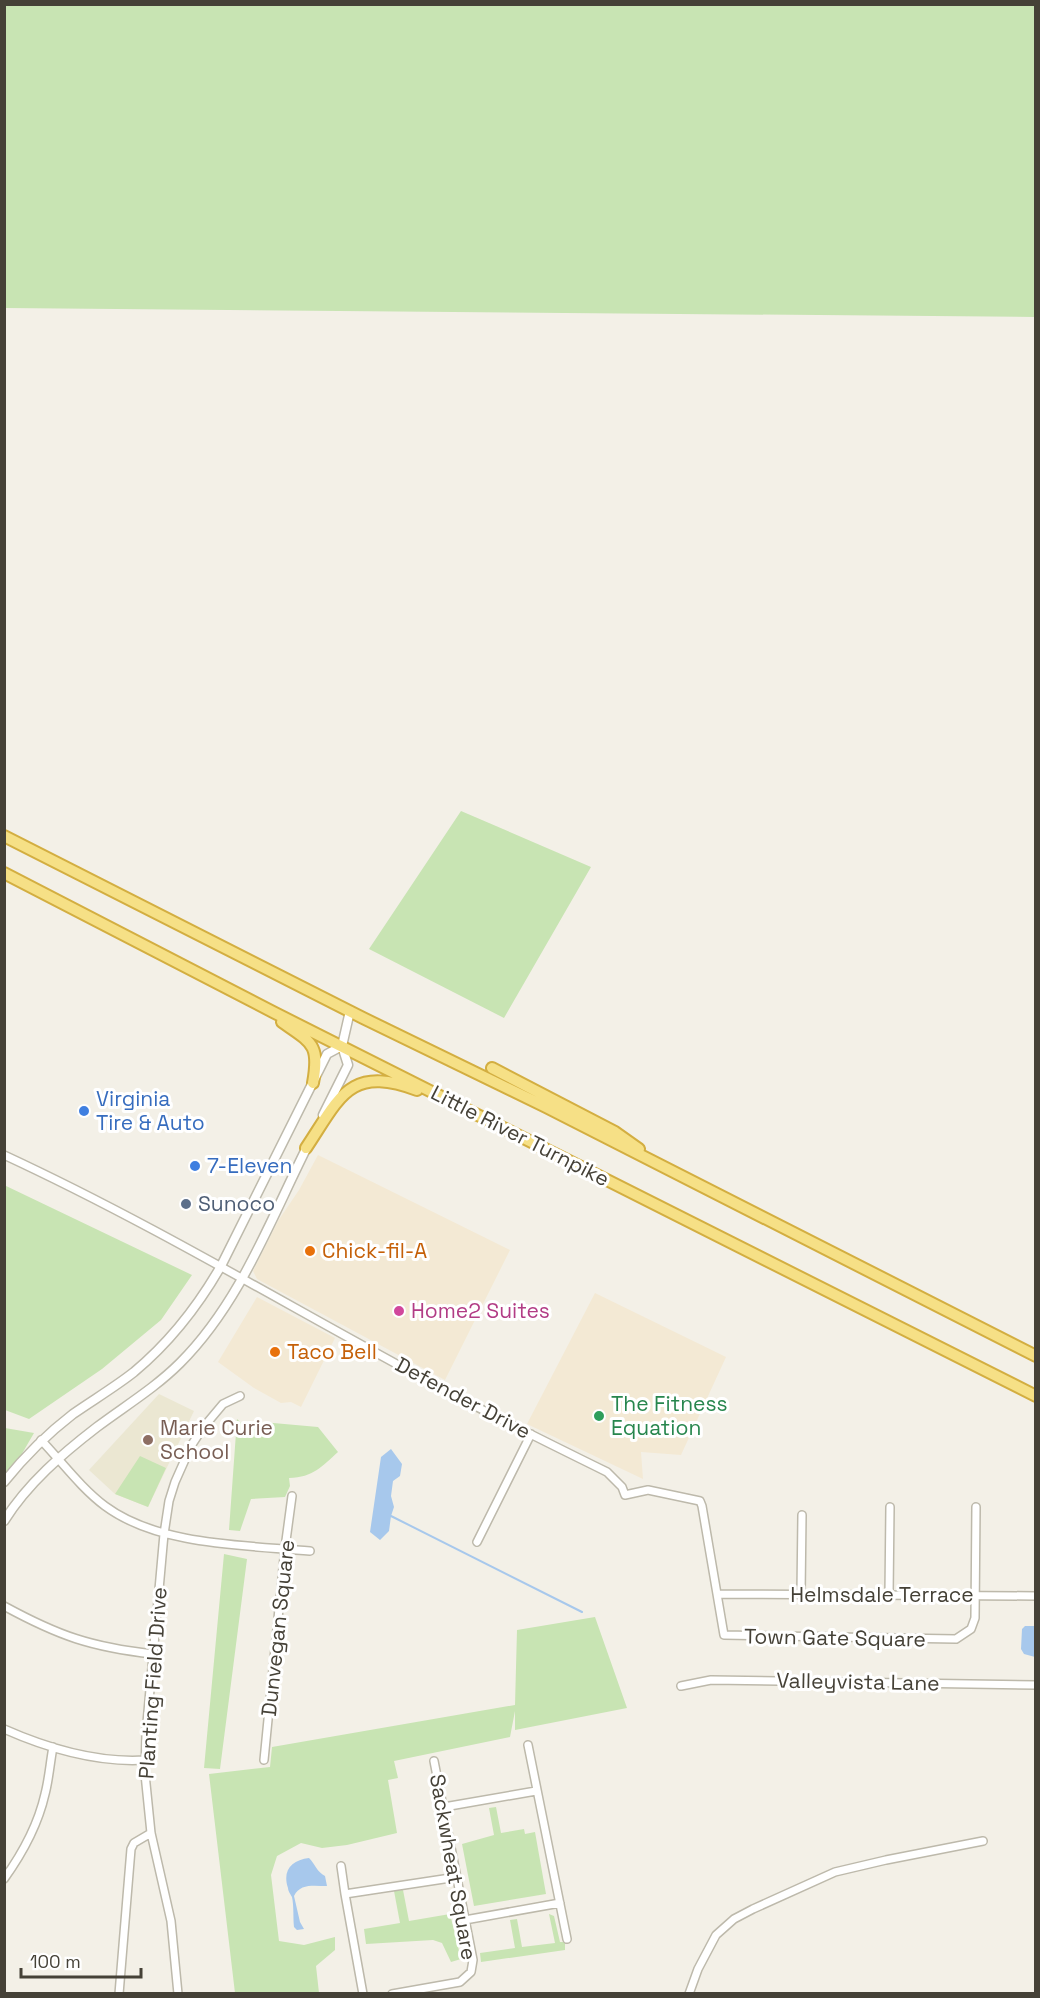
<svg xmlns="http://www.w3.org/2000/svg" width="1040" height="1998" viewBox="0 0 1040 1998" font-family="'Space Grotesk',sans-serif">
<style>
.commercial{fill:#f3e9d4}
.education{fill:#ebe7d2}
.green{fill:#c8e4b3}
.water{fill:#a7c8ec}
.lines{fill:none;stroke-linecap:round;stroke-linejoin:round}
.stream{stroke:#a7c8ec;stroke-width:2}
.minor-casing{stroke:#bdb9ab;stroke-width:10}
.tertiary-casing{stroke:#bdb9ab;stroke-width:11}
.trunk-casing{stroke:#d3ae41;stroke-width:14}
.minor{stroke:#fff;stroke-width:7}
.tertiary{stroke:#fff;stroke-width:8}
.trunk{stroke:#f6e086;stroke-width:10}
.shop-dot{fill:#3f7fe0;stroke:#fff;stroke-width:2}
.service-dot{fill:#5c6f8a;stroke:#fff;stroke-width:2}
.food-dot{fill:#e8710a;stroke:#fff;stroke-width:2}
.hotel-dot{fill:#d1479c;stroke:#fff;stroke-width:2}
.leisure-dot{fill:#2e9e5b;stroke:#fff;stroke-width:2}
.education-dot{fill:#8d6e63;stroke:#fff;stroke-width:2}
.labels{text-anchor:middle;stroke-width:6;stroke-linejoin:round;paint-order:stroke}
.shop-label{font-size:21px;fill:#366cbe;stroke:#fff;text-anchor:start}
.street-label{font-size:21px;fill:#454137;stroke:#fff}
.service-label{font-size:21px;fill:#4e5e75;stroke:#fff;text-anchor:start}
.food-label{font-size:21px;fill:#c56008;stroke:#fff;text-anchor:start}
.hotel-label{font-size:21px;fill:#b23c85;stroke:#fff;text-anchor:start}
.leisure-label{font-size:21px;fill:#27864d;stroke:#fff;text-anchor:start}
.education-label{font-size:21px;fill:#785e54;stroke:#fff;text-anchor:start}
</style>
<rect width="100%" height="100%" fill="#f3f0e7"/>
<path class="commercial" d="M318,1155L510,1250L445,1380L257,1279L253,1271L278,1221L299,1190Z
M595,1293L726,1357L681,1455L641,1452L643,1479L527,1424Z
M257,1297L335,1338L301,1407L291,1402L281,1403L254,1388L218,1362Z"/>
<path class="education" d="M159,1394L194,1411L148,1507L115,1494L89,1470Z"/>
<path class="green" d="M5,4L1035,5V317L5,308Z
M461,811L591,867L504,1018L369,949Z
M4,1185L192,1275L161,1320L102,1369L29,1419L5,1410Z
M237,1419L250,1431L262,1422L318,1427L338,1452C321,1467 314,1477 289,1478L290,1486L285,1497L251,1499L240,1531L229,1530Z
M5,1428L34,1433L5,1483Z
M140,1456L166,1468L148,1507L115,1494Z
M224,1554L247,1559L220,1769L204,1768Z
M595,1617L627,1708L515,1730V1711L510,1737L394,1761L398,1778L388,1780L397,1833L347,1845L322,1848L301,1843L277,1856L271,1875L279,1941L304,1945L335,1937V1950L316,1966L319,1993H235L209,1774L270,1767L272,1747L515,1705L517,1630Z
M496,1807L501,1833L524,1829L525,1834L535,1832L546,1894L474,1906L462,1844L494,1835L489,1808Z
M403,1890L409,1921L450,1914L461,1959L451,1962L442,1943L433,1940L366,1944L364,1929L400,1923L394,1891Z
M549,1914L554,1916L560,1942H565V1950L481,1962L480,1953L515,1948L510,1920L517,1919L522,1947L555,1943Z"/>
<path class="water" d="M391,1449L402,1464L400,1476L393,1481L391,1496L394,1507L391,1516L389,1531L380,1540L370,1532L381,1457Z
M1025,1626H1035V1657L1024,1654L1021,1649L1022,1629Z
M309,1858C315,1864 317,1872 325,1876L327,1886C314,1886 300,1883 294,1896L300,1922L304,1929L297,1930L294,1927C293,1918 294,1906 292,1897C291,1895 288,1891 288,1888C282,1870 292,1860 309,1858Z"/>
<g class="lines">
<path class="stream" d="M391,1516L582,1612"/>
<defs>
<path id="minor" d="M4,1155C153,1224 293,1309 437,1386C493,1416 550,1444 607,1472L622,1487L625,1495L648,1490L700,1501L702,1506L724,1635L956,1639L971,1629L975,1618L976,1507
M41,1440C62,1462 81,1488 105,1506C159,1546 245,1545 310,1551
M477,1542L531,1434
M717,1594L1036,1596
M801,1594L802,1515
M889,1595L890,1507
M4,1606C59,1636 91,1647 153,1654
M681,1686L711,1680L1036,1685
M4,1729C47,1748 97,1763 145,1760
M528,1745L567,1939
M264,1760L285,1548L292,1496
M444,1807L536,1791
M341,1866L345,1894L457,1877
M4,1879C22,1854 38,1825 45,1794C49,1779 50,1763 53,1747
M345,1894L363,1994
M465,1920L560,1903
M119,1994L131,1849L134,1843L151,1833
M178,1994L171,1921L151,1833L145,1774L146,1734L164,1534L169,1501L175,1482L191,1446L202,1429L223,1404L240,1396
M392,1994L460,1982L471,1972L473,1960L434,1761
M689,1994L698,1969L716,1935L734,1919L753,1909L835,1872L886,1860L983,1841"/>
<path id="tertiary" d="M323,1115L348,1065L342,1046L350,1011
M4,1482C25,1456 47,1434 73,1414C93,1400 115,1387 134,1372C170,1342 198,1306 221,1266L327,1054L342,1046
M4,1521C28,1483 62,1454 97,1427C125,1406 155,1388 180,1363C241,1302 271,1218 309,1143"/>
<path id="trunk" d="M4,836L363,1018L546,1107L1036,1356
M4,873L273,1012L1036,1396
M282,1022C312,1043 320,1044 313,1083
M492,1068L615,1132L639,1149
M306,1148C340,1097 349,1065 417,1090"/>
</defs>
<use href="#minor" class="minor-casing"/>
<use href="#tertiary" class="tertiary-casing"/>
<use href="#trunk" class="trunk-casing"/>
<use href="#minor" class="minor"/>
<use href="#tertiary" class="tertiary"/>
<use href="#trunk" class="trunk"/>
</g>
<g class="shop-dot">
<circle cx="84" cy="1111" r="6"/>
<circle cx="195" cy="1166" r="6"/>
</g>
<circle class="service-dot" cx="186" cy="1204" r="6"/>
<g class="food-dot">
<circle cx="310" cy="1251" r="6"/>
<circle cx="275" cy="1352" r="6"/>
</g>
<circle class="hotel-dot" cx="399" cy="1311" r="6"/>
<circle class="leisure-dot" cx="599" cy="1416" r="6"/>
<circle class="education-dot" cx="148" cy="1440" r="6"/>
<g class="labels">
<g class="shop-label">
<text x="96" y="1106">Virginia<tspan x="96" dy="24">Tire &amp; Auto</tspan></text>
<text x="207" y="1173">7-Eleven</text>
</g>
<g class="street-label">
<text transform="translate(520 1136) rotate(27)" y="7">Little River Turnpike</text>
<text transform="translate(463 1398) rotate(28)" y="7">Defender Drive</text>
<text x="882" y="1602">Helmsdale Terrace</text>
<text transform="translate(278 1628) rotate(-84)" y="7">Dunvegan Square</text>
<text transform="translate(835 1638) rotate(1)" y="7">Town Gate Square</text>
<text transform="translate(858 1682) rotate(1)" y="7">Valleyvista Lane</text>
<text transform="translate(153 1683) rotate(-86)" y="7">Planting Field Drive</text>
<text transform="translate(453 1867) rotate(80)" y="7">Sackwheat Square</text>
</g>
<g class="service-label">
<text x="198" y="1211">Sunoco</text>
</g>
<g class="food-label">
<text x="322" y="1258">Chick-fil-A</text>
<text x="287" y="1359">Taco Bell</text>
</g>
<g class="hotel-label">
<text x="411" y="1318">Home2 Suites</text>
</g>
<g class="leisure-label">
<text x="611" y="1411">The Fitness<tspan x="611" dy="24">Equation</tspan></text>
</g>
<g class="education-label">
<text x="160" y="1435">Marie Curie<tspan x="160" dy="24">School</tspan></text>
</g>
</g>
<rect width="1040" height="1998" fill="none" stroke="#454137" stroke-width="12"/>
<path d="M21 1968v9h120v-9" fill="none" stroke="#454137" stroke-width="3"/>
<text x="30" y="1968" font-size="18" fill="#454137" stroke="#ffffff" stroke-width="4.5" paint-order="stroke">100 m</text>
</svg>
